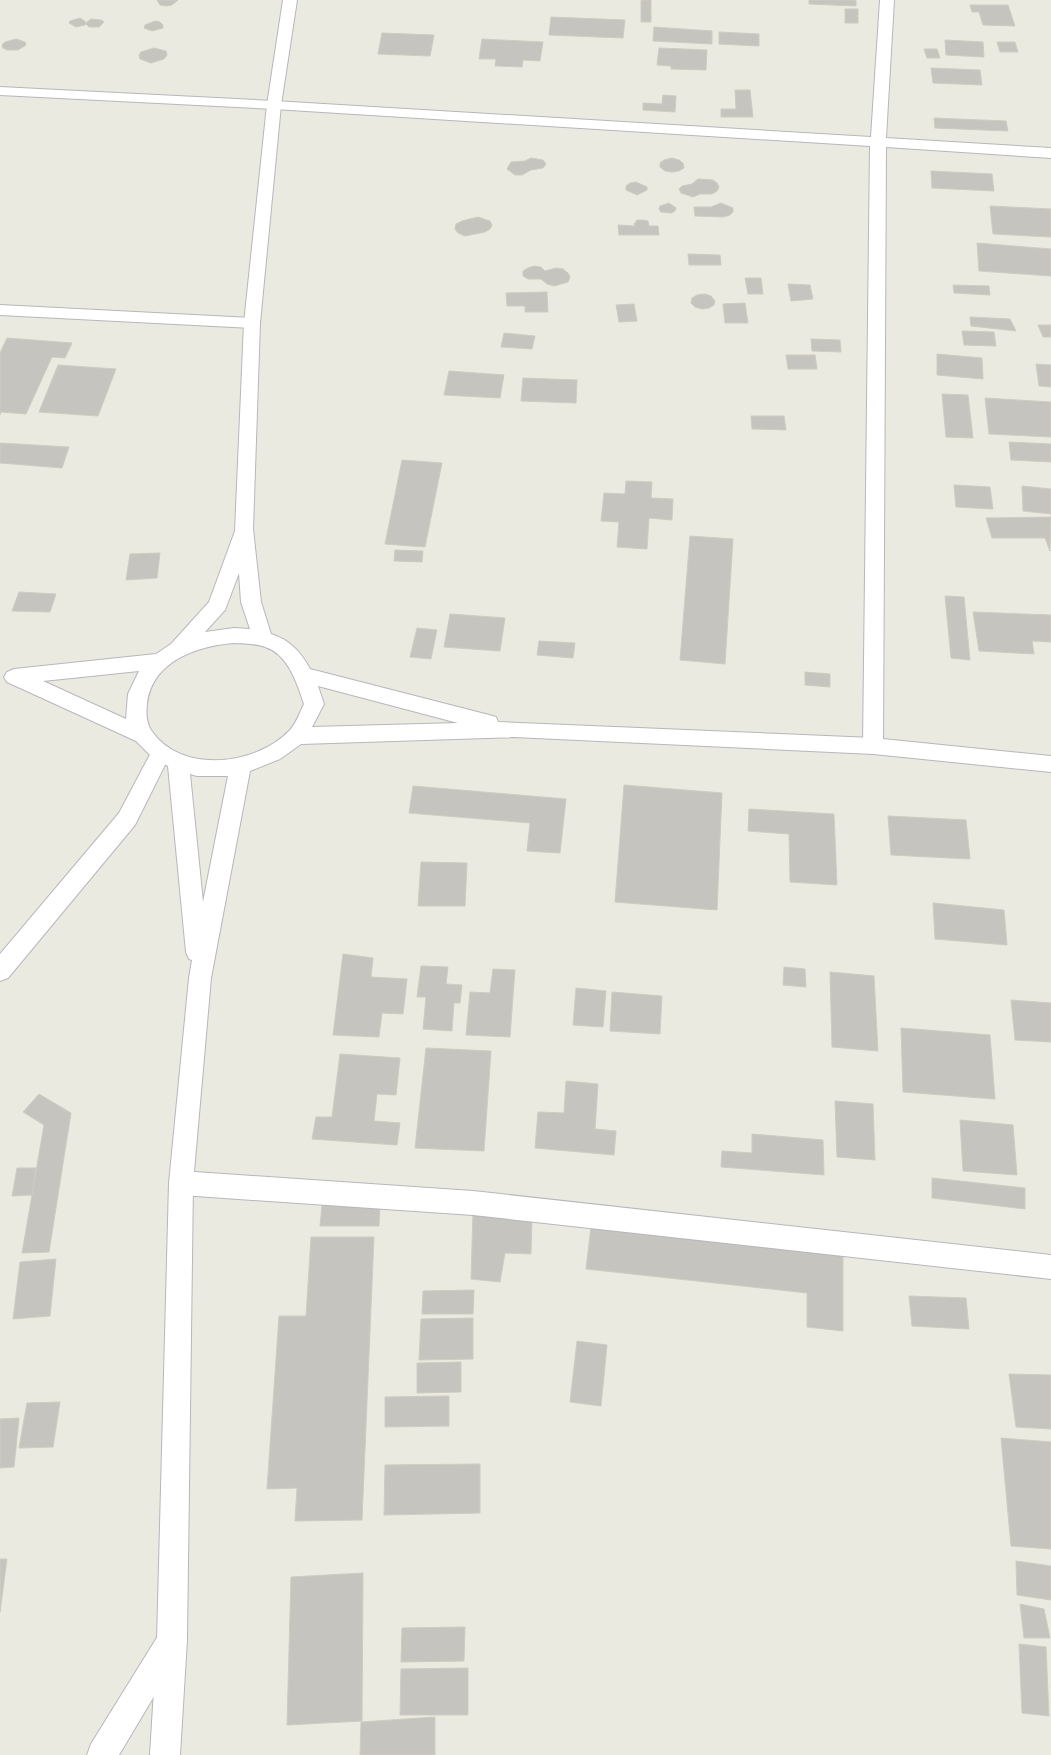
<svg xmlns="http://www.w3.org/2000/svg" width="1051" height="1755" viewBox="0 0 1051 1755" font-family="Commissioner,sans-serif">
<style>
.building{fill:#c6c4be;stroke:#ceccc0}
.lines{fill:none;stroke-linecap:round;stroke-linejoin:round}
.minor-casing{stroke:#b6b7bc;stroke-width:2}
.tertiary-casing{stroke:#b6b7bc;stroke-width:2}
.minor{fill:#fff;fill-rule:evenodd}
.tertiary{fill:#fff;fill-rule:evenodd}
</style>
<rect width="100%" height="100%" fill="#ebeae1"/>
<path class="building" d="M157,0H178L172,5L166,6L160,5Z
M641,0H651V22H641Z
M809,0H856V6L809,4Z
M970,5H1008L1015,26L983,25L979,12H972Z
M845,9H858V23H845Z
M551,17L625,20L623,38L549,35Z
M80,18L86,22L85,25L76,27L69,23L70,21Z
M91,19L101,20L104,22L99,27H89L86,24L87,22Z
M155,21L160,22L163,25V28L152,31L144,28L145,25Z
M654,27L712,31V44L653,41Z
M719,32L759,34V46L719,44Z
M382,33L434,35L430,56L378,54Z
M16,39L25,42L26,45L18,50H7L3,48L2,45L5,42Z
M482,39L543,42L540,61L523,60L522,67L495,66L496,59H479Z
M945,40L983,42L984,57L946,55Z
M997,42H1015L1018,52H1000Z
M154,48L166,51L167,55L164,59L151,63L140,59L139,55L141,52Z
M659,48L707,50L706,70L671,69V66L657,65Z
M924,49H937L940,58H927Z
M931,68L980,70L982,85L933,83Z
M735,90H750L753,117H721V109H736Z
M663,95L676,96L675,112L643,110V103L662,104Z
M934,118L1006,121L1008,131L935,128Z
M531,158L543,160L546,164L543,168L531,170L522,175H515L507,169L511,162L525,161Z
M672,158L679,160L683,163L684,168L679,171L672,172L665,171L660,167V163L664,160Z
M931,171L992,174L994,191L932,188Z
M698,179L713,180L717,183L719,187L717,191L712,194H700L693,197L681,193L679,189L682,186L692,184Z
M636,182L647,187V190L637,195L626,190V186L630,183Z
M669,203L676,208L675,211L671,213L661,212L659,209L660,206Z
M721,203L733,208V212L730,215L723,217L695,216L694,207H711Z
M990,206L1051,209V237L993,234Z
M478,217L490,221L492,225L490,229L485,232L465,236L458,233L455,229L456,224L462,221Z
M637,220H643L648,221L649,226H658L659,235H619L618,225L635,226L634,224Z
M977,243L1051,249V276L979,271Z
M688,254L720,255L721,265H689Z
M534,266L541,267L545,271L556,268L563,269L568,273L570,277L568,282L554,286L547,284L541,279H528L523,276V271L528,268Z
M745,278H761L763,294H748Z
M788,284L810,285L813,299L791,301Z
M953,285L989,286L990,295L954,293Z
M547,292L548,312H525V306H507L506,293Z
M705,294L711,296L715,301L714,305L709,308L702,309L695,307L691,303L692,298L697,295Z
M745,303L748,323H725L723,304Z
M634,304L637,321L619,322L616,305Z
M970,317L1010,319L1016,331L971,326Z
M1038,325H1051V337H1043Z
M962,331L994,332L996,346L964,345Z
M504,333L535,336L532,349L501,347Z
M7,338L72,343L65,358L52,357L26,414L1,412L0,415V353Z
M811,339L840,340L841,352L812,351Z
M937,354L982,358L983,379L937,375Z
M786,355H815L817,369H788Z
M1036,364L1051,365V387L1039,386Z
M58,365L116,369L98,416L39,412Z
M449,371L504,375L500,398L444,395Z
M523,378L577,380L576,403L521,401Z
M942,394L968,395L973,438L946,437Z
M985,398L1051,402V437L989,434Z
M751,416H784L786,430L752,429Z
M1009,442L1051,444V462L1011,460Z
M0,443L69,447L62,468L0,463Z
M402,460L442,463L425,547L385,544Z
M626,481L652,482L651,498L673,499L672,520L649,518L647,549L617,547L619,522L601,521L604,493L625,494Z
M954,485L990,487L993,509L956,507Z
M1022,486L1051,489V514L1023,511Z
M1051,517L1050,551L1045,538H992L986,518Z
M690,536L733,539L725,664L680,660Z
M395,550L423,551L422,562L394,561Z
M160,553L157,578L126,580L130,554Z
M19,592L56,594L50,612L12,611Z
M945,596L964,597L970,660L951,658Z
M973,612L1051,615V642L1032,641L1034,654L979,651Z
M450,614L505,618L500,651L444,647Z
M417,628L437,630L431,659L410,657Z
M539,641L575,643L573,658L537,655Z
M805,672L830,674V687L805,685Z
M624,785L722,793L717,910L615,902Z
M413,786L566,799L560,853L527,851L530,823L409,813Z
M749,809L834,814L837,885L790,882L789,834L748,831Z
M888,816L966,820L970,859L891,855Z
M421,862L467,863L465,906H418Z
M933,903L1004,910L1007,945L935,939Z
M343,954L373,958L371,977L407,979L403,1014L382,1013L379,1037L333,1035Z
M421,966L448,967L446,984L462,985L460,1003H454L452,1031L423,1029L426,997H417Z
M784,967L805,969L806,987L783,985Z
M493,969L515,970L510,1037L466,1035L470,992L490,993Z
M830,972L874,976L878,1051L832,1047Z
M576,988L606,991L603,1027L573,1025Z
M612,992L662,996L660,1034L610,1031Z
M1011,1000L1051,1003V1042L1015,1040Z
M901,1028L990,1035L995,1099L903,1092Z
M426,1048L491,1051L484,1151L415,1148Z
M340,1054L400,1058L396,1095L377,1094L374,1121L400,1123L397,1145L312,1139L316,1117H332Z
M566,1081L598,1084L595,1129L616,1131L614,1155L535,1148L538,1112L564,1113Z
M39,1094L71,1113L49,1252L22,1253L44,1125L23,1112Z
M835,1101L873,1104L875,1160L837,1157Z
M960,1120L1013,1125L1017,1175L963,1171Z
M752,1134L823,1140L824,1175L721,1167L722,1151L752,1153Z
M17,1168H36L32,1195L12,1196Z
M932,1178L1025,1188V1209L932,1198Z
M322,1205H380L379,1226H320Z
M473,1212L532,1219L531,1254L505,1253L500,1282L471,1279Z
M591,1227L843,1254V1331L807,1327V1293L586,1269Z
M311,1237H374L362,1520L295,1521L297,1488L267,1489L279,1316H306Z
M56,1259L50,1316L13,1319L20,1262Z
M474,1290L473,1314H422L423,1291Z
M909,1296L966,1298L969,1329L912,1326Z
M473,1318V1359L419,1360L421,1319Z
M577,1341L607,1345L601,1406L570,1402Z
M461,1362V1392L417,1393V1363Z
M1009,1374L1051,1375V1429L1016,1427Z
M449,1396V1426L385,1427V1397Z
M60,1402L53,1447L19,1448L27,1403Z
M19,1418L14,1467L0,1468V1419Z
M1001,1438L1051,1442V1549L1011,1546Z
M480,1464V1513L384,1515L385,1465Z
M0,1559H7L0,1612Z
M1016,1561L1051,1566V1600L1017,1595Z
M363,1573L362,1721L287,1725L291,1577Z
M1020,1604L1044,1609L1050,1638H1024Z
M465,1627L464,1661L401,1662L402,1628Z
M1019,1644L1046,1647L1049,1716L1022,1713Z
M468,1668V1715H400L401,1669Z
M435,1717V1755H360L361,1722Z"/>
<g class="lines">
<defs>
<path id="minor" d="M880,0H894L886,138L1051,148V158L886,147L883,746L880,752L873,754L866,752L863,746L870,146L274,109L0,95V87L274,101L871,137Z
M0,305L252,318L258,319L260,323L258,327L252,328L0,315Z
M161,745L168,747L171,753L135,825L8,978L0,981V954L119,813L154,747Z
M181,1171L473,1191L1051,1255V1279L473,1215L181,1195L172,1191L169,1183L172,1175Z
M171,1626L181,1631L186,1641L181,1651L119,1755H87L91,1744L161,1631Z"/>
<path id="tertiary" d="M283,0H297L281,105L260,323L253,529L261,602L271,634C290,640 301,652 310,669L489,715L496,717L498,722L873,738L1051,756V772L873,754L514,737L301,744L280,759L250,771L211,978L193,1183L187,1640L180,1755H150L157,1640L169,1183L189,978L192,960L189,959L186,952L168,766L154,759L136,741L7,682L4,677L7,672L14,669L156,654L171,644L209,602L235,531L244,323L267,105ZM239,573L241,602L250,629L234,628L205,632L225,610ZM234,643C244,644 255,643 265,647C288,654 297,683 304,704C300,712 296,724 289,731C256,765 181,775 151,730C146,722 146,713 147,704C152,661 197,646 234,643ZM139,671L128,694L126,719L43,681ZM318,686L458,723L312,727L324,704ZM190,774L197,776H228L203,902Z"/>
</defs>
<use href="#minor" class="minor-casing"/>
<use href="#tertiary" class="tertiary-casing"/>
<use href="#minor" class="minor"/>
<use href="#tertiary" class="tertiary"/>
</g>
</svg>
